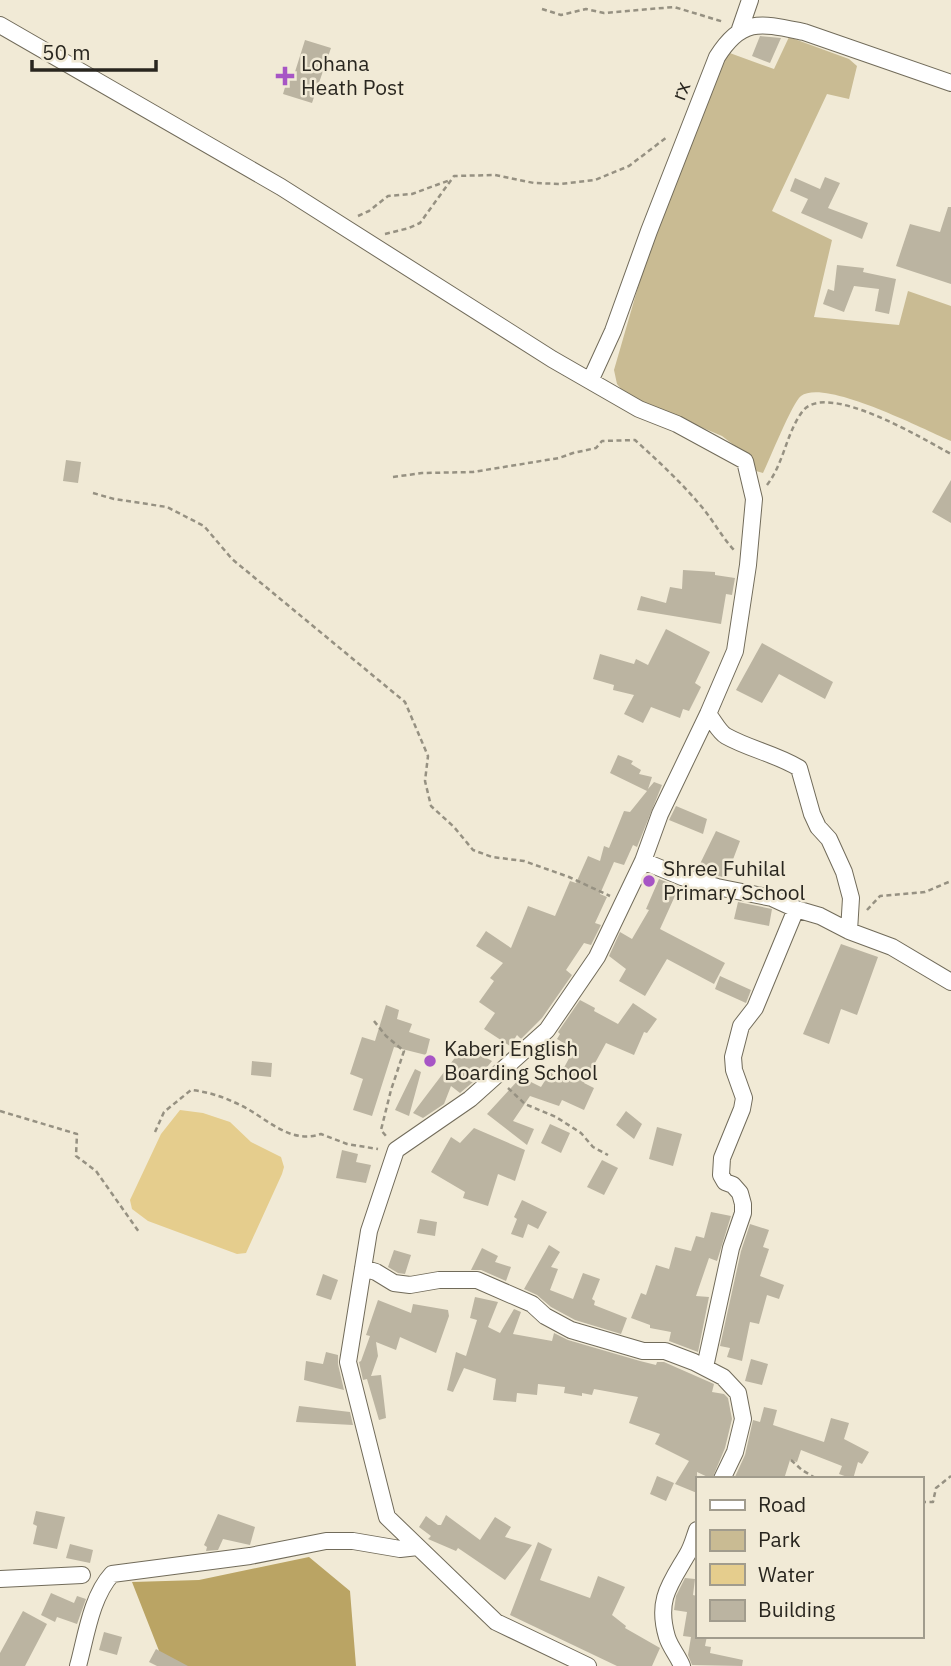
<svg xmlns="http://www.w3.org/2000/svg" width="951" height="1666" viewBox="0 0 951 1666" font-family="'IBM Plex Sans',sans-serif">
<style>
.green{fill:#c9bb93}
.forest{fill:#baa464}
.water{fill:#e5cd8d}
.building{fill:#bbb4a1}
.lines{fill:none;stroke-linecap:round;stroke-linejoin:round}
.street-casing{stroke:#716b5a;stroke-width:18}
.path{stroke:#969182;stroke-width:2.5;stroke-dasharray:5 3.5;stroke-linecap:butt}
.street{stroke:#fff;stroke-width:16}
.poi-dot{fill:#a755c5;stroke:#f1ead6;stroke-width:2.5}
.labels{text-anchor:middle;stroke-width:5;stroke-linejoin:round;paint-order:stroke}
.poi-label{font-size:21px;fill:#29261f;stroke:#f1ead6;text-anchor:start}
.street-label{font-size:21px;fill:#29261f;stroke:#f1ead6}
</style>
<rect width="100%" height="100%" fill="#f1ead6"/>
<path class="green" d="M789,37L849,59L857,66L849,99L827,94L772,211L832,240L814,317L899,325L908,291L951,306V441C923,429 824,378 801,396C792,403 770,459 763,473L756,471L752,459L722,436L627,396L617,384L614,370L649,249L727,52L774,69Z"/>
<path class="forest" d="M309,1557L350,1591L356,1666H165L132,1582L199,1580Z"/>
<path class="water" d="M180,1110L203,1113L230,1122L251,1142L281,1157L284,1167L282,1174L246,1253L237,1254L148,1221L132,1209L130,1200L161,1134Z"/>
<path class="building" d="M760,36L781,38L770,63L752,56Z
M305,40L331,48L312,103L283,94L289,74L294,75Z
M825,177L840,183L828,208L868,223L862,239L801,213L808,199L790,191L795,178L820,189Z
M948,207H951V284L896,266L910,224L940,232Z
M837,265L864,268L863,272L896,279L889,314L875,311L879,289L854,286L844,312L823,304L828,289L834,291Z
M66,460L81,462L78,483L63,481Z
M951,480V523L932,512Z
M683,570L715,572V575L735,578L732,595L726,594L721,624L637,610L641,596L666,603L670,587L682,589Z
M666,629L710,652L695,683L701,687L689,711L683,709L680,718L651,707L643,723L624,714L634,695L613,690L614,685L593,679L600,654L634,664L636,659L648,665Z
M762,643L833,682L825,699L779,674L762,703L736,690Z
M618,755L633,761L631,764L641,770L639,774L652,777L648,789L654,782L662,785L637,847L633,845L624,865L614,862L600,894L607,897L595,923L601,925L591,945L584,943L566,970L572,975L542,1018L521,1039L517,1035L510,1046L484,1029L495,1013L479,1002L494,981L490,978L503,963L476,946L486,931L511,948L528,906L555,916L570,881L576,883L588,856L600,861L604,846L609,848L624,811L630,812L647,791L610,773Z
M676,806L707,819L703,834L669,820Z
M716,831L740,841L726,878L697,870Z
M659,879L679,887L660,929L725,963L714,984L667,959L645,996L619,981L626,969L609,956L620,932L632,939L649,910L646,909Z
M738,902L772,909L769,926L734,919Z
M841,944L878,957L857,1015L841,1009L829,1044L803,1034Z
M720,976L751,990L746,1003L715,989Z
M580,1000L595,1008L594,1011L618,1024L633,1003L657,1019L647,1033L644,1032L634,1055L606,1043L584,1083L594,1088L584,1110L562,1100L559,1106L530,1096L513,1121L534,1129L527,1145L487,1114L521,1077L541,1087L551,1071L559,1077L574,1049L557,1039L560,1034L558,1032Z
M386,1005L399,1010L397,1019L412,1024L409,1032L430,1039L426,1055L394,1047L372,1116L353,1110L363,1079L350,1074L362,1037L375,1041Z
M467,1047L492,1061L479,1077L460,1093L451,1086L444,1104L423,1118L413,1113L460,1051L463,1052L461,1059Z
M252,1061L272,1063L271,1077L251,1075Z
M415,1069L421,1072L409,1116L395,1110Z
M626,1111L642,1124L634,1139L616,1125Z
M550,1124L570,1133L561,1153L541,1143Z
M657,1127L682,1134L673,1166L649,1159Z
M474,1128L525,1150L515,1181L498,1174L488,1206L463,1198L465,1192L431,1172L451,1137L460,1143Z
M342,1150L358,1154L356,1162L371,1165L366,1183L336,1178Z
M602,1160L618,1168L604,1195L587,1187Z
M522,1200L547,1212L538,1229L528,1224L523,1238L511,1234L517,1219L514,1217Z
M711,1212L731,1216L717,1261L709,1258L696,1296L709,1297L698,1352L669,1341L671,1332L650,1328V1325L631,1318L641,1293L646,1295L656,1265L669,1269L675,1247L691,1251L696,1236L704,1238Z
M420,1219L437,1222L435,1236L417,1233Z
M750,1224L769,1230L763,1247L769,1249L760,1276L784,1285L779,1299L767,1295L759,1324L750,1322L742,1361L727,1357L730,1348L720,1346L741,1251Z
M549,1245L560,1252L551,1267L558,1269L550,1290L573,1299L583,1273L600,1279L592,1299L595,1301L594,1305L627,1318L621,1334L575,1320L551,1307L537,1295L524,1289Z
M482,1248L498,1256L495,1262L511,1267L506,1281L481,1270H471Z
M394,1250L411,1255L405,1274L398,1273L388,1267Z
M323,1274L338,1280L331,1300L316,1295Z
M475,1297L498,1302L488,1327L500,1333L514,1309L521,1312L513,1334L552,1341L554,1333L568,1340L640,1361L656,1365L657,1362H664L714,1384L712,1392L724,1394L728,1398L732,1419L725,1448L712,1479L697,1472V1493L675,1484L689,1461L655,1444L660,1434L629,1423L638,1397L594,1389L592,1395L582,1393V1396L564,1393L565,1387L538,1384L537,1395L517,1393L516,1402L493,1400L496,1379L464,1368L453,1392L447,1390L456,1352L466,1356L477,1320L470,1318Z
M378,1300L411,1313L413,1304L448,1310L449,1316L436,1353L400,1337L396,1350L376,1342L378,1356L371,1376L381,1375L386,1418L379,1420L367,1379L363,1380L359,1362L361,1361L370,1336L366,1335Z
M326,1352L338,1355V1364L344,1390L304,1380L306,1361L323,1364Z
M751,1359L768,1364L762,1385L745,1381Z
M299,1406L350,1412L353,1425L296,1422Z
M764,1407L777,1410L773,1425L824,1442L831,1418L849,1423L844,1439L869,1452L862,1464L858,1462L853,1479L839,1474L842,1466L801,1450L797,1462L790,1460L784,1479H734L745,1455L753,1420L760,1422Z
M657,1476L674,1483L666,1501L650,1494Z
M36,1511L65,1517L57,1549L33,1544L37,1526L33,1524Z
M218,1514L255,1527L250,1545L223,1539L218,1550L206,1551L207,1547L204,1545Z
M446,1515L480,1540L495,1517L511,1527L505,1537L532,1545L505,1580L458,1548L456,1551L428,1539L431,1536L419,1527L426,1516L438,1525H441Z
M538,1542L552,1549L540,1580L590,1598L598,1576L625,1587L612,1615L626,1626L625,1628L660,1648L652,1666H617L510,1615Z
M70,1544L93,1550L90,1563L66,1558Z
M685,1578L695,1579L693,1595L697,1596V1636H707L705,1646L711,1647L710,1653L743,1660L742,1666L692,1665L688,1655L691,1637L683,1636L687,1612L674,1610L676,1596Z
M51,1593L74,1603L77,1596L86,1599L77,1624L57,1617L55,1622L41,1615Z
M23,1611L47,1624L25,1666H0V1653Z
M104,1632L122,1637L117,1655L99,1650Z
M156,1649L188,1666H157L149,1662Z"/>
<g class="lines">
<defs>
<path id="street" d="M0,25L281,187L552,359L639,409L677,424L745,461L754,499L748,565L735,651L708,714L660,814L643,861L597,957L547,1030L470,1099L396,1150L369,1231L348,1362L387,1517L496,1622L588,1666
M740,29L750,0
M591,379L613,331L649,231L717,57C742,17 761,23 804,32L951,83
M708,714C714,721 719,732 726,736C749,749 776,754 799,768L812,814L818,827L829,839L844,872L851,898L849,931
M643,861L682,877L717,887L772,898L796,909L820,916L849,931L892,947L951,982
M363,1268L376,1272L394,1283L410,1285L439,1280H477L532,1304L545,1316L571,1330L643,1351H665L694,1362L723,1377L738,1393L743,1419L735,1452L722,1479
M705,1367L731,1248L743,1213V1204L740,1193L733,1185L725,1182L721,1175L722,1158L742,1109L744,1098L734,1070L733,1057L741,1026L755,1008L796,909
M0,1579L82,1575
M78,1666C86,1637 91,1597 112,1574L250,1556L326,1541H353L400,1549L418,1547
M682,1666C678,1656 670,1647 667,1637C656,1600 670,1584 687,1555C692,1547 694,1538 697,1530"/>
</defs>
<use href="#street" class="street-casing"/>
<path class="path" d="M542,9L561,15L586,9L604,13L674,7L724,22
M358,216L369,211L388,196L412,194L450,180
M385,234L409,228L420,223L454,176L495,175L534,183L561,184L595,180L629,166L667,137
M393,477L422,473L473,472L559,458L573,453L596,448L602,441L635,440C658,461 681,482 701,506C713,520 721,536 734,550
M767,485C784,463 786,434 802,412C825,379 925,440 951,454
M93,493L114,499L167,507L204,526L232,559L405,702L428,756L425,781L431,806L454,827L473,850L492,857L524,861L569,877L610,896
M867,910L880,896L925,892L951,881
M374,1021L386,1036L404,1051L391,1090L381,1130L386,1136
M508,1088L525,1104L556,1117L581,1133L593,1147L608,1155
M0,1111L77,1134L76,1156L96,1171L139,1232
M155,1132L164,1112L191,1090C209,1092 224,1097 240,1105C266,1117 289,1145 321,1134L347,1144L378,1149
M791,1460L802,1470L817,1479
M921,1502H933L936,1488L951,1476"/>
<use href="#street" class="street"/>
</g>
<g class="poi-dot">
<path d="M281.5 65.5h7v7h7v7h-7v7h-7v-7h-7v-7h7z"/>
<circle cx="649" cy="881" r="7"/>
<circle cx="430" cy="1061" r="7"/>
</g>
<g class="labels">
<g class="poi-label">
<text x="301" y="71">Lohana<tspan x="301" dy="24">Heath Post</tspan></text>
<text x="663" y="876">Shree Fuhilal<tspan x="663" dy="24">Primary School</tspan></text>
<text x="444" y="1056">Kaberi English<tspan x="444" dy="24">Boarding School</tspan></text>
</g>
<g class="street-label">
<text transform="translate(681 91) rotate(-69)" y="7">rx</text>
</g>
</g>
<rect x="696" y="1477" width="228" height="161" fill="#f1ead6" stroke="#a19c8d" stroke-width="2"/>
<rect x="710" y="1500" width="35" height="10" fill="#ffffff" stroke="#a19c8d" stroke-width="2"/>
<text x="758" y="1512" font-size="21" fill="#29261f">Road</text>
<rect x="710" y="1530" width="35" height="21" fill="#c9bb93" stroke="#a19c8d" stroke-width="2"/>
<text x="758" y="1547" font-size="21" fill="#29261f">Park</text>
<rect x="710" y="1564" width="35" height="21" fill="#e5cd8d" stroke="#a19c8d" stroke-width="2"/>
<text x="758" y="1582" font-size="21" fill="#29261f">Water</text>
<rect x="710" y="1600" width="35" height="21" fill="#bbb4a1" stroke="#a19c8d" stroke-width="2"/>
<text x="758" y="1617" font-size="21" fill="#29261f">Building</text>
<path d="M32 60v10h124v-10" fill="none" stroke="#29261f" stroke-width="3.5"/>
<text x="42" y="60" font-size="21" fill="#29261f" stroke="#f1ead6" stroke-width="5" paint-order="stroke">50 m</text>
</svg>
